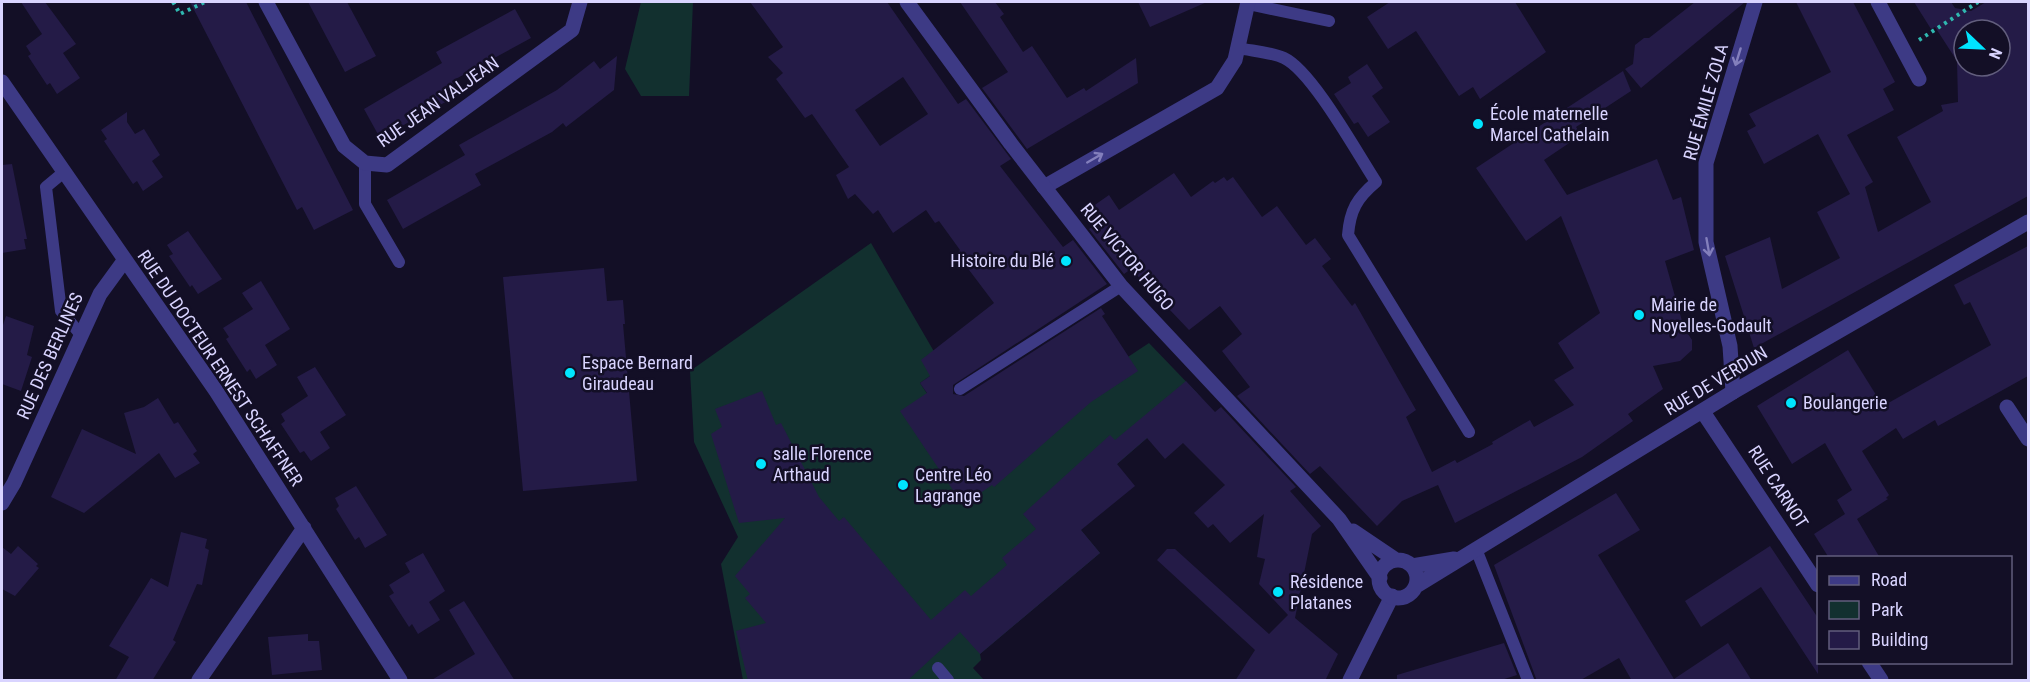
<svg xmlns="http://www.w3.org/2000/svg" width="2030" height="682" viewBox="0 0 2030 682" font-family="'Roboto Condensed',sans-serif">
<style>
.green{fill:#12302f}
.building{fill:#241b47;fill-rule:evenodd}
.lines{fill:none;stroke-linecap:round;stroke-linejoin:round}
.path{stroke:#2fb8b0;stroke-width:4;stroke-dasharray:3 4.5;stroke-linecap:butt}
.service{stroke:#3d3a85;stroke-width:12}
.minor{stroke:#3d3a85;stroke-width:15}
.tertiary{stroke:#3d3a85;stroke-width:15}
.oneway{stroke:#837fbc}
.poi-dot{fill:#00e5ff;stroke:#130f26;stroke-width:2}
.labels{text-anchor:middle;stroke-width:5;stroke-linejoin:round;paint-order:stroke}
.street-label{font-size:18px;fill:#d9d4ff;stroke:#130f26}
.poi-label{font-size:18px;fill:#d9d4ff;stroke:#130f26;text-anchor:start}
</style>
<rect width="100%" height="100%" fill="#130f26"/>
<path class="green" d="M641,2H693L689,96H641L625,69Z
M871,243L943,367L920,383L972,460L1149,343L1198,394L1064,510L1100,553L980,654L981,660L973,668L984,680H743L721,564L738,537L694,442L690,371Z"/>
<path class="building" d="M21,2H45L76,44L63,53L80,78L57,94L50,83L47,85L28,56L31,54L26,46L42,34Z
M190,2H246L353,210L314,230L302,207L297,210Z
M308,2H347L376,56L345,72Z
M750,2H887L958,104L966,99L1011,159L1000,166L1063,247L1073,240L1107,284L953,385V394L964,396L1101,308L1105,314L1102,316L1138,371L1091,402L994,487L992,485L963,505L900,411L927,393L920,383L930,376L921,360L994,303L957,254L960,250L939,221L935,223L926,210L893,233L878,210L873,214L855,194L848,199L836,175L849,167L812,114L805,118L776,79L783,73L768,57L783,47ZM903,77L928,114L880,146L855,110Z
M960,2H995L1004,14L1000,17L1023,52L1032,46L1067,98L1084,88L1086,91L1136,58L1138,83L1027,149L982,88L1008,72Z
M1138,2H1207L1150,27Z
M1390,2H1515L1546,52L1480,99L1473,87L1459,96L1416,31L1388,49L1367,17Z
M1695,2H1745L1641,88L1625,69L1633,64L1635,45L1644,38H1649Z
M1796,2H1853L1895,82L1883,89L1894,110L1847,135L1873,182L1865,187L1878,232L1931,202L1897,137L1943,111L1941,105L1958,102L1957,61L1935,27L1931,29L1914,2H1951L1955,8L1971,11L1986,2H2028V196L1754,348L1725,256L1770,237L1782,289L1840,258L1817,212L1850,194L1818,134L1764,164L1747,131L1756,126L1749,114L1831,72ZM1964,30H2000V66H1964Z
M515,9L531,38L452,81L460,94L380,138L364,109L442,63L436,52Z
M617,56L614,90L566,127L563,123L552,132L475,174L481,185L403,229L387,200L465,155L459,145L557,90L594,61L600,69Z
M1367,64L1383,88L1372,96L1390,122L1368,137L1358,122L1354,124L1334,94L1351,83L1348,77Z
M1623,71L1631,91L1576,127L1581,135L1544,160L1567,195L1657,159L1673,200L1681,197L1694,250L1665,261L1684,328L1692,340V350L1680,361L1653,366L1663,389L1628,414L1633,421L1582,457L1455,523L1438,485L1402,501L1377,526L1320,466L1310,474L1237,396L1250,387L1222,351L1242,334L1220,306L1189,330L1131,269L1124,274L1089,229L1099,223L1089,209L1109,195L1119,210L1174,173L1191,197L1213,181L1215,183L1224,177L1227,181L1233,177L1262,217L1277,206L1306,245L1315,238L1331,259L1322,266L1352,306L1355,303L1416,410L1406,417L1432,472L1455,460L1457,463L1493,444L1492,442L1530,420L1534,427L1574,405L1554,380L1574,368L1558,343L1600,313L1561,216L1526,241L1476,168Z
M127,112V122L135,134L144,129L160,155L152,161L163,177L143,191L137,181L133,184L104,141L107,139L101,130Z
M12,164L27,239H24L26,249L2,253V165Z
M188,231L222,279L198,294L192,285L190,287L169,256L173,254L167,245Z
M2028,246V376L1938,426L1935,420L1903,439L1896,428L1862,451L1889,495L1886,498L1888,499L1857,519L1880,558H1829L1814,534L1845,514L1837,500L1852,490L1825,443L1792,464L1757,406L1848,350L1883,406L1991,345L1970,302L1964,305L1954,285Z
M604,268L607,301L623,300L625,324H623L637,481L523,491L503,277Z
M261,281L290,329L265,345L277,365L256,379L250,369L247,372L226,339L229,337L223,328L253,309L242,293Z
M6,316L34,326L27,355L32,357L21,391L2,384V328Z
M315,367L346,415L320,432L330,448L311,461L304,451L300,453L281,424L285,421L281,414L308,396L297,377Z
M1186,381L1215,412L1221,407L1296,487L1290,491L1321,526L1312,534L1295,618L1338,654L1325,681H1235L1255,650L1157,560L1167,549H1175L1269,634L1288,615L1259,584L1265,559L1257,557L1264,514L1230,543L1213,524L1208,528L1194,513L1225,485L1183,443L1165,459L1147,438L1117,464L1135,486L1081,530L1100,553L980,654L960,632L907,681H748L736,631L766,623L745,598L750,594L735,576L785,518L739,523L711,434L722,427L715,409L762,391L776,425L781,423L819,497L839,521L844,517L931,620L965,590L971,596L1007,565L1002,558L1036,529L1023,514L1110,435L1115,440Z
M158,398L174,424L178,422L197,451L193,454L200,463L175,478L159,453L84,513L51,497L82,429L136,454L124,413L144,407Z
M356,486L387,535L365,548L359,537L355,540L336,509L339,506L335,498Z
M1616,493L1640,530L1598,555L1674,679L1728,643L1752,681H1632L1619,658L1579,681H1537L1494,565Z
M181,532L207,539L205,548L209,550L202,585L197,584L173,640L176,642L152,681H115L129,657L109,646L151,578L168,587Z
M18,546L38,564L36,566L39,568L15,596L2,589V547L11,554Z
M1770,546L1818,618V674L1761,587L1701,627L1685,601Z
M423,553L445,591L429,602L440,620L418,634L412,624L409,627L389,596L394,593L389,585L410,572L405,563Z
M464,601L515,681H430L475,654L449,610Z
M308,634V641H319L322,670L272,675L268,637Z
M1504,643L1517,675L1498,681H1397V675Z"/>
<g class="lines">
<path class="path" d="M173,2L180,14L205,2
M1919,40L1978,2"/>
<path class="service" d="M1248,4L1329,21
M1238,48C1252,51 1271,52 1284,58C1312,71 1357,153 1376,182C1357,198 1350,210 1348,235L1469,432
M365,163V204L399,262
M64,172L46,187L61,311L81,335
M960,389L1121,286
M1476,549L1528,680
M938,668L948,680"/>
<path class="minor" d="M266,2L344,146L365,163L387,165L572,30L580,2
M1878,2L1919,79
M2,82L216,391L400,680
M1044,187L1217,88L1235,60L1248,2
M1733,392L1730,346L1706,242V163L1755,2
M2007,407L2028,439
M2,503L14,483L100,294L124,261
M199,680L304,528
M1350,680L1392,596"/>
<path class="tertiary" d="M907,2L1011,144L1121,286L1339,519L1380,578
M1703,412L1818,585
M1353,531L1396,560
M1379 579a19 19 0 1 1 38 0a19 19 0 1 1-38 0Z
M1412,566L1454,559
M1416,586L1733,392L2028,222
M1869,662L1881,680"/>
</g>
<defs><path id="oneway-shaft" d="M-6 0H5M1.5-3L5.5 0L1.5 3" fill="none" stroke-width="1.6" stroke-linecap="round" stroke-linejoin="round" transform="scale(1.5)"/></defs>
<g class="oneway">
<use href="#oneway-shaft" transform="translate(1738 57) rotate(107)"/>
<use href="#oneway-shaft" transform="translate(1095 158) rotate(-30)"/>
<use href="#oneway-shaft" transform="translate(1708 247) rotate(80)"/>
</g>
<g class="poi-dot">
<circle cx="1478" cy="124" r="6"/>
<circle cx="1066" cy="261" r="6"/>
<circle cx="1639" cy="315" r="6"/>
<circle cx="570" cy="373" r="6"/>
<circle cx="1791" cy="403" r="6"/>
<circle cx="761" cy="464" r="6"/>
<circle cx="903" cy="485" r="6"/>
<circle cx="1278" cy="592" r="6"/>
</g>
<g class="labels">
<g class="street-label">
<text transform="translate(438 102) rotate(-35)" y="6">RUE JEAN VALJEAN</text>
<text transform="translate(1706 102) rotate(-74)" y="6">RUE ÉMILE ZOLA</text>
<text transform="translate(1127 257) rotate(50)" y="6">RUE VICTOR HUGO</text>
<text transform="translate(50 356) rotate(-66)" y="6">RUE DES BERLINES</text>
<text transform="translate(220 368) rotate(56)" y="6">RUE DU DOCTEUR ERNEST SCHAFFNER</text>
<text transform="translate(1716 381) rotate(-31)" y="6">RUE DE VERDUN</text>
<text transform="translate(1778 487) rotate(57)" y="6">RUE CARNOT</text>
</g>
<g class="poi-label">
<text x="1490" y="120">École maternelle<tspan x="1490" dy="21">Marcel Cathelain</tspan></text>
<text x="1054" y="267" text-anchor="end">Histoire du Blé</text>
<text x="1651" y="311">Mairie de<tspan x="1651" dy="21">Noyelles-Godault</tspan></text>
<text x="582" y="369">Espace Bernard<tspan x="582" dy="21">Giraudeau</tspan></text>
<text x="1803" y="409">Boulangerie</text>
<text x="773" y="460">salle Florence<tspan x="773" dy="21">Arthaud</tspan></text>
<text x="915" y="481">Centre Léo<tspan x="915" dy="21">Lagrange</tspan></text>
<text x="1290" y="588">Résidence<tspan x="1290" dy="21">Platanes</tspan></text>
</g>
</g>
<rect width="2030" height="682" fill="none" stroke="#d9d4ff" stroke-width="6"/>
<rect x="1817" y="556" width="195" height="108" fill="#130f26" stroke="#625e7d" stroke-width="1.5"/>
<rect x="1829" y="576" width="30" height="9" fill="#3d3a85" stroke="#625e7d" stroke-width="1.5"/>
<text x="1871" y="586" font-size="18" fill="#d9d4ff">Road</text>
<rect x="1829" y="601" width="30" height="18" fill="#12302f" stroke="#625e7d" stroke-width="1.5"/>
<text x="1871" y="616" font-size="18" fill="#d9d4ff">Park</text>
<rect x="1829" y="631" width="30" height="18" fill="#241b47" stroke="#625e7d" stroke-width="1.5"/>
<text x="1871" y="646" font-size="18" fill="#d9d4ff">Building</text>
<g transform="translate(1982 48) rotate(113)"><circle r="28" fill="#130f26" stroke="#625e7d" stroke-width="1.5"/>
<path d="M0-4.5L10 22L0 15L-10 22Z" fill="#00e5ff"/>
<text y="-9" font-size="16" font-weight="bold" text-anchor="middle" fill="#d9d4ff">N</text>
</g>
</svg>
